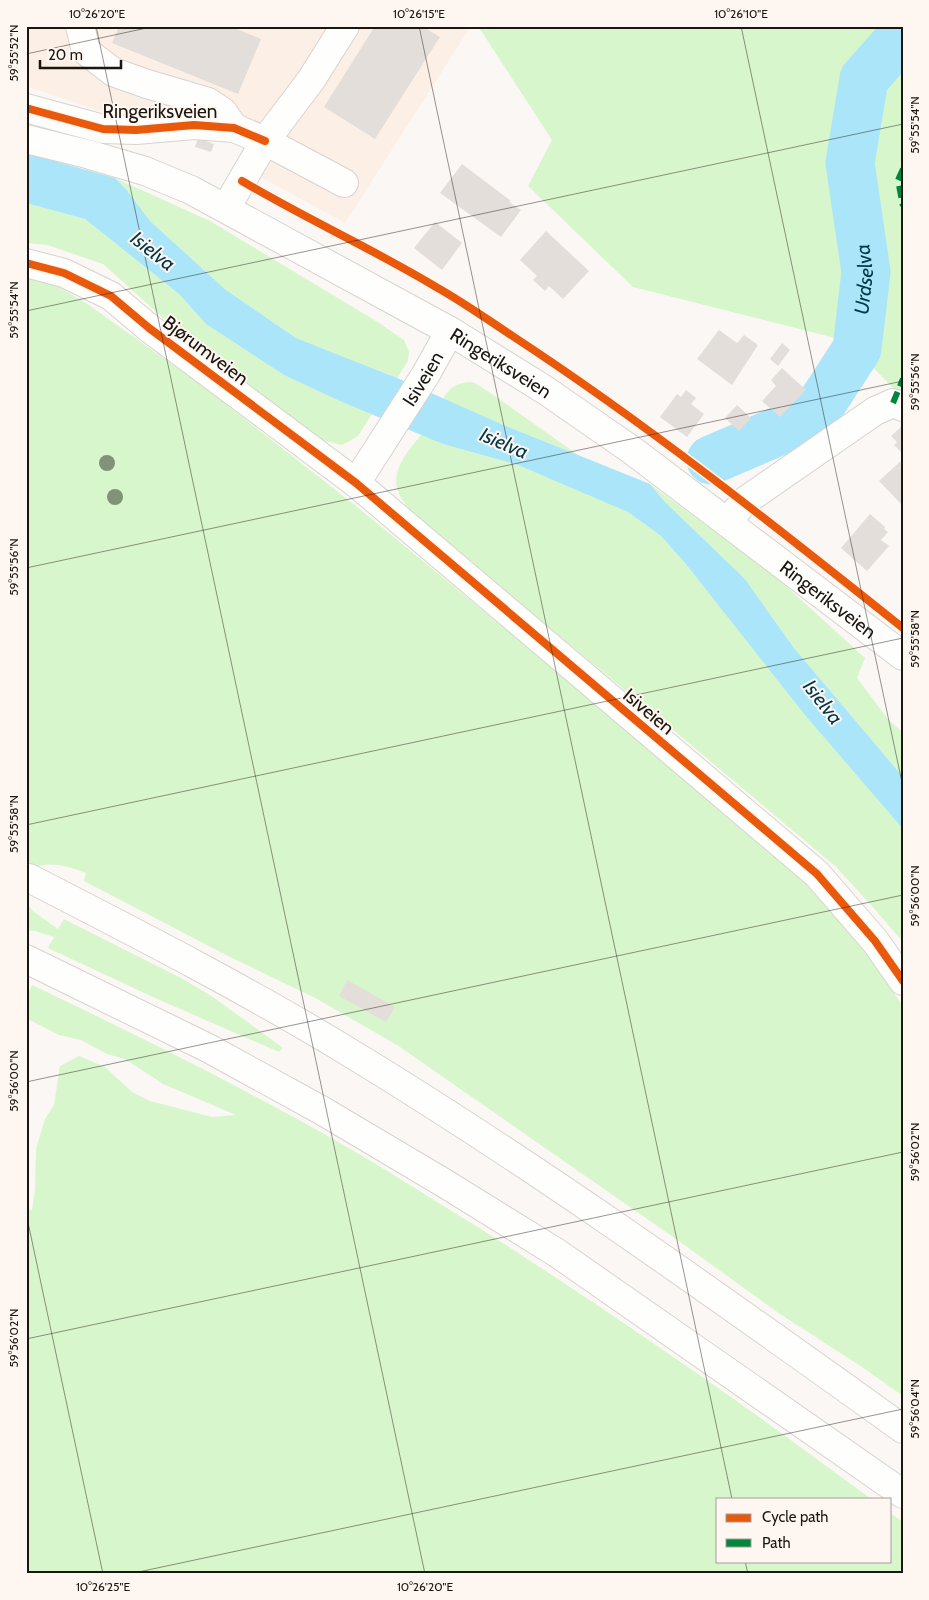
<svg xmlns="http://www.w3.org/2000/svg" width="929" height="1600" viewBox="0 0 929 1600" font-family="Cabin,sans-serif">
<style>
.built{fill:#fcefe5}
.green{fill:#d8f6cc}
.water{fill:#aae5fa}
.lines{fill:none;stroke-linecap:round;stroke-linejoin:round}
.river{stroke:#aae5fa;stroke-width:49}
.building{fill:#e3deda}
.minor-casing{stroke:#d8d3cf;stroke-width:30}
.major-casing{stroke:#d8d3cf;stroke-width:30}
.highway-casing{stroke:#d8d3cf;stroke-width:30}
.minor{stroke:#fefefd;stroke-width:28}
.major{stroke:#fefefd;stroke-width:28}
.highway{stroke:#fefefd;stroke-width:28}
.quiet{stroke:#00873e;stroke-width:6;stroke-dasharray:12 6;stroke-linecap:butt}
.cycleway-casing{stroke:#fef6f1;stroke-width:11}
.cycleway{stroke:#e8590c;stroke-width:8}
.tree{fill:#809377}
.ticks{fill:none;stroke:#1c1611;stroke-width:1;stroke-opacity:0.45}
.labels{text-anchor:middle;stroke-width:4;stroke-linejoin:round;paint-order:stroke}
.street-label{font-size:19px;fill:#1c1611;stroke:#fef6f1}
.water-label{font-size:20px;font-style:italic;fill:#003848;stroke:#fef6f1}
.neatline{fill:none;stroke:#1c1611;stroke-width:2}
.ticks-label{font-size:12px;text-anchor:middle;fill:#1c1611}
</style>
<rect width="100%" height="100%" fill="#fbf7f4"/>
<path class="built" d="M26,26H467L469,29L345,223L259,176L245,144L207,111L108,114L26,86Z"/>
<path class="green" d="M478,26H903V398L847,341L633,287L528,186L552,140Z
M115,178L210,221L376,321L404,340L409,352L408,361L397,378L296,338L226,290L150,221L126,189Z
M26,203L85,219L179,294L206,324L284,375L372,414L358,436L350,441L341,445L323,440L279,411L173,327L103,264L47,245L26,243Z
M26,277L55,285L86,303L200,384L356,506L565,678L658,758L750,831L839,915L903,1006V1396L862,1367L780,1314L676,1239L397,1045L317,999L228,956L84,881L86,873C66,865 44,859 26,872Z
M470,382L475,383L492,394L578,455L499,423L443,399C450,387 456,383 470,382Z
M422,434L443,444L518,465L591,495L628,512L661,536L685,563L806,715L903,829V942L872,906L835,866L684,739L420,521C413,513 405,505 400,496C388,473 407,452 422,434Z
M650,484L776,577L865,658L857,678L888,719L903,733V777L794,648L745,579L664,501Z
M26,902L33,911L58,929L64,919L181,978L213,997L283,1048L279,1052L155,998L48,948L54,937L35,931L26,930Z
M32,985C129,1031 225,1079 319,1131C373,1161 424,1194 476,1226C611,1312 743,1403 871,1499H718V1561H890V1513L903,1522V1574H26V1209L32,1210L35,1189L36,1149L45,1119L54,1105L60,1066L79,1056L105,1067L132,1092L150,1101L212,1117L236,1115L163,1084L125,1059L107,1054L81,1040L59,1035L26,1018V995H28Z"/>
<path class="water" d="M26,153L115,178L126,189L150,221L226,290L296,338L397,378L499,423L650,484L664,501L745,579L794,648L903,777V829L805,715L685,563L661,536L628,512L518,465L443,444L340,401L284,375L206,324L179,294L85,219L26,203Z"/>
<g class="lines">
<path class="river" id="s1" d="M711,460L809,418L820,406L857,349L866,272L850,163L864,79L903,35"/>
</g>
<path class="building" d="M119,26H230L261,39L238,94L112,43Z
M375,26H422L440,37L375,139L324,107Z
M198,138L214,144L211,152L195,147Z
M462,164L511,201L509,202L521,210L501,237L440,193Z
M435,222L462,243L442,270L414,248Z
M546,231L589,271L563,299L549,286L545,291L533,280L537,276L520,260Z
M719,330L737,343L744,335L758,345L732,385L697,359Z
M782,343L790,350L778,366L770,359Z
M782,368L806,390L780,417L762,401L776,386L771,380Z
M686,390L696,398L691,404L704,414L687,437L660,417L677,394L681,397Z
M737,405L751,418L739,431L725,418Z
M903,425V449L901,452L894,445L897,442L891,436Z
M903,459V506L879,481Z
M870,514L885,527L884,529L888,532L881,540L889,546L867,571L841,548Z
M347,980L395,1007L386,1022L339,996Z"/>
<g class="lines">
<defs>
<g id="minor">
<path d="M80,26L86,51L113,72L147,84L208,102L223,112L234,128"/>
<path d="M26,108L103,129L136,130L194,125L234,128L265,141L344,183"/>
<path d="M226,208L265,141L311,80L345,26"/>
<path d="M26,263L64,273L111,296L149,328L356,483L817,874L875,941L903,981"/>
<path id="s2" d="M356,483L426,374L450,331"/>
<path d="M727,522L745,501L875,411L893,403L903,407"/>
</g>
<g id="major">
<path id="s3" d="M26,139L87,154L145,171L191,190L450,331L545,390L633,451L903,656"/>
</g>
<path id="highway" d="M29,878C140,935 251,992 357,1057C545,1172 724,1301 903,1429
M26,959L208,1048L321,1110L444,1183L557,1253L903,1494"/>
</defs>
<use href="#minor" class="minor-casing"/>
<use href="#major" class="major-casing"/>
<use href="#highway" class="highway-casing"/>
<use href="#minor" class="minor"/>
<use href="#major" class="major"/>
<use href="#highway" class="highway"/>
<path class="quiet" d="M903,169L898,180L903,206
M893,403L903,379"/>
<defs>
<path id="cycleway" d="M26,108L103,129L136,130L194,125L234,128L265,141
M242,181C306,219 373,249 436,287C463,302 488,320 514,337C650,426 776,527 903,628
M26,263L64,273L111,296L149,328L356,483L817,874L875,941L903,981"/>
</defs>
<use href="#cycleway" class="cycleway-casing"/>
<use href="#cycleway" class="cycleway"/>
</g>
<g class="tree">
<circle cx="107" cy="463" r="8"/>
<circle cx="115" cy="497" r="8"/>
</g>
<path class="ticks" d="M96,26L425,1574M419,26L732,1499M741,26L903,787M26,54L156,26M26,311L903,124M26,568L903,381M26,825L903,638M26,1082L903,895M26,1213L103,1574M26,1339L903,1152M745,1561L748,1574M129,1574L903,1409"/>
<g class="labels">
<g class="street-label">
<text x="160" y="118">Ringeriksveien</text>
<text transform="translate(206 350) rotate(37)" y="7">Bjørumveien</text>
<text dy="7" stroke="none"><textPath href="#s3" startOffset="528">Ringeriksveien</textPath></text>
<text dy="7" stroke="none"><textPath href="#s2" startOffset="124">Isiveien</textPath></text>
<text dy="7" stroke="none"><textPath href="#s3" startOffset="932">Ringeriksveien</textPath></text>
<text transform="translate(649 711) rotate(40)" y="7">Isiveien</text>
</g>
<g class="water-label">
<text transform="translate(153 251) rotate(38)" y="7">Isielva</text>
<text dy="7" stroke="none"><textPath href="#s1" startOffset="261">Urdselva</textPath></text>
<text transform="translate(504 443) rotate(23)" y="7">Isielva</text>
<text transform="translate(823 702) rotate(52)" y="7">Isielva</text>
</g>
</g>
<rect width="929" height="1600" fill="none" stroke="#fef6f1" stroke-width="55"/>
<rect x="716" y="1498" width="175" height="65" fill="#fef6f1" stroke="#a49c97"/>
<rect x="726" y="1514" width="25" height="8" fill="#e8590c" stroke="#a49c97"/>
<text x="762" y="1522" font-size="15" fill="#1c1611">Cycle path</text>
<rect x="726" y="1539" width="25" height="8" fill="#00873e" stroke="#a49c97"/>
<text x="762" y="1548" font-size="15" fill="#1c1611">Path</text>
<path d="M40 60v8h81v-8" fill="none" stroke="#1c1611" stroke-width="2.5"/>
<text x="48" y="60" font-size="15" fill="#1c1611" stroke="#fef6f1" stroke-width="4" paint-order="stroke">20 m</text>
<rect x="28" y="28" width="874" height="1544" class="neatline"/>
<g class="ticks-label">
<text x="97" y="18">10°26'20"E</text>
<text x="419" y="18">10°26'15"E</text>
<text x="741" y="18">10°26'10"E</text>
<text transform="translate(14 53) rotate(-90)" y="4">59°55'52"N</text>
<text transform="translate(915 125) rotate(-90)" y="4">59°55'54"N</text>
<text transform="translate(14 310) rotate(-90)" y="4">59°55'54"N</text>
<text transform="translate(915 382) rotate(-90)" y="4">59°55'56"N</text>
<text transform="translate(14 567) rotate(-90)" y="4">59°55'56"N</text>
<text transform="translate(915 639) rotate(-90)" y="4">59°55'58"N</text>
<text transform="translate(14 824) rotate(-90)" y="4">59°55'58"N</text>
<text transform="translate(915 896) rotate(-90)" y="4">59°56'00"N</text>
<text transform="translate(14 1081) rotate(-90)" y="4">59°56'00"N</text>
<text transform="translate(915 1152) rotate(-90)" y="4">59°56'02"N</text>
<text transform="translate(14 1338) rotate(-90)" y="4">59°56'02"N</text>
<text transform="translate(915 1409) rotate(-90)" y="4">59°56'04"N</text>
<text x="103" y="1591">10°26'25"E</text>
<text x="425" y="1591">10°26'20"E</text>
</g>
</svg>
